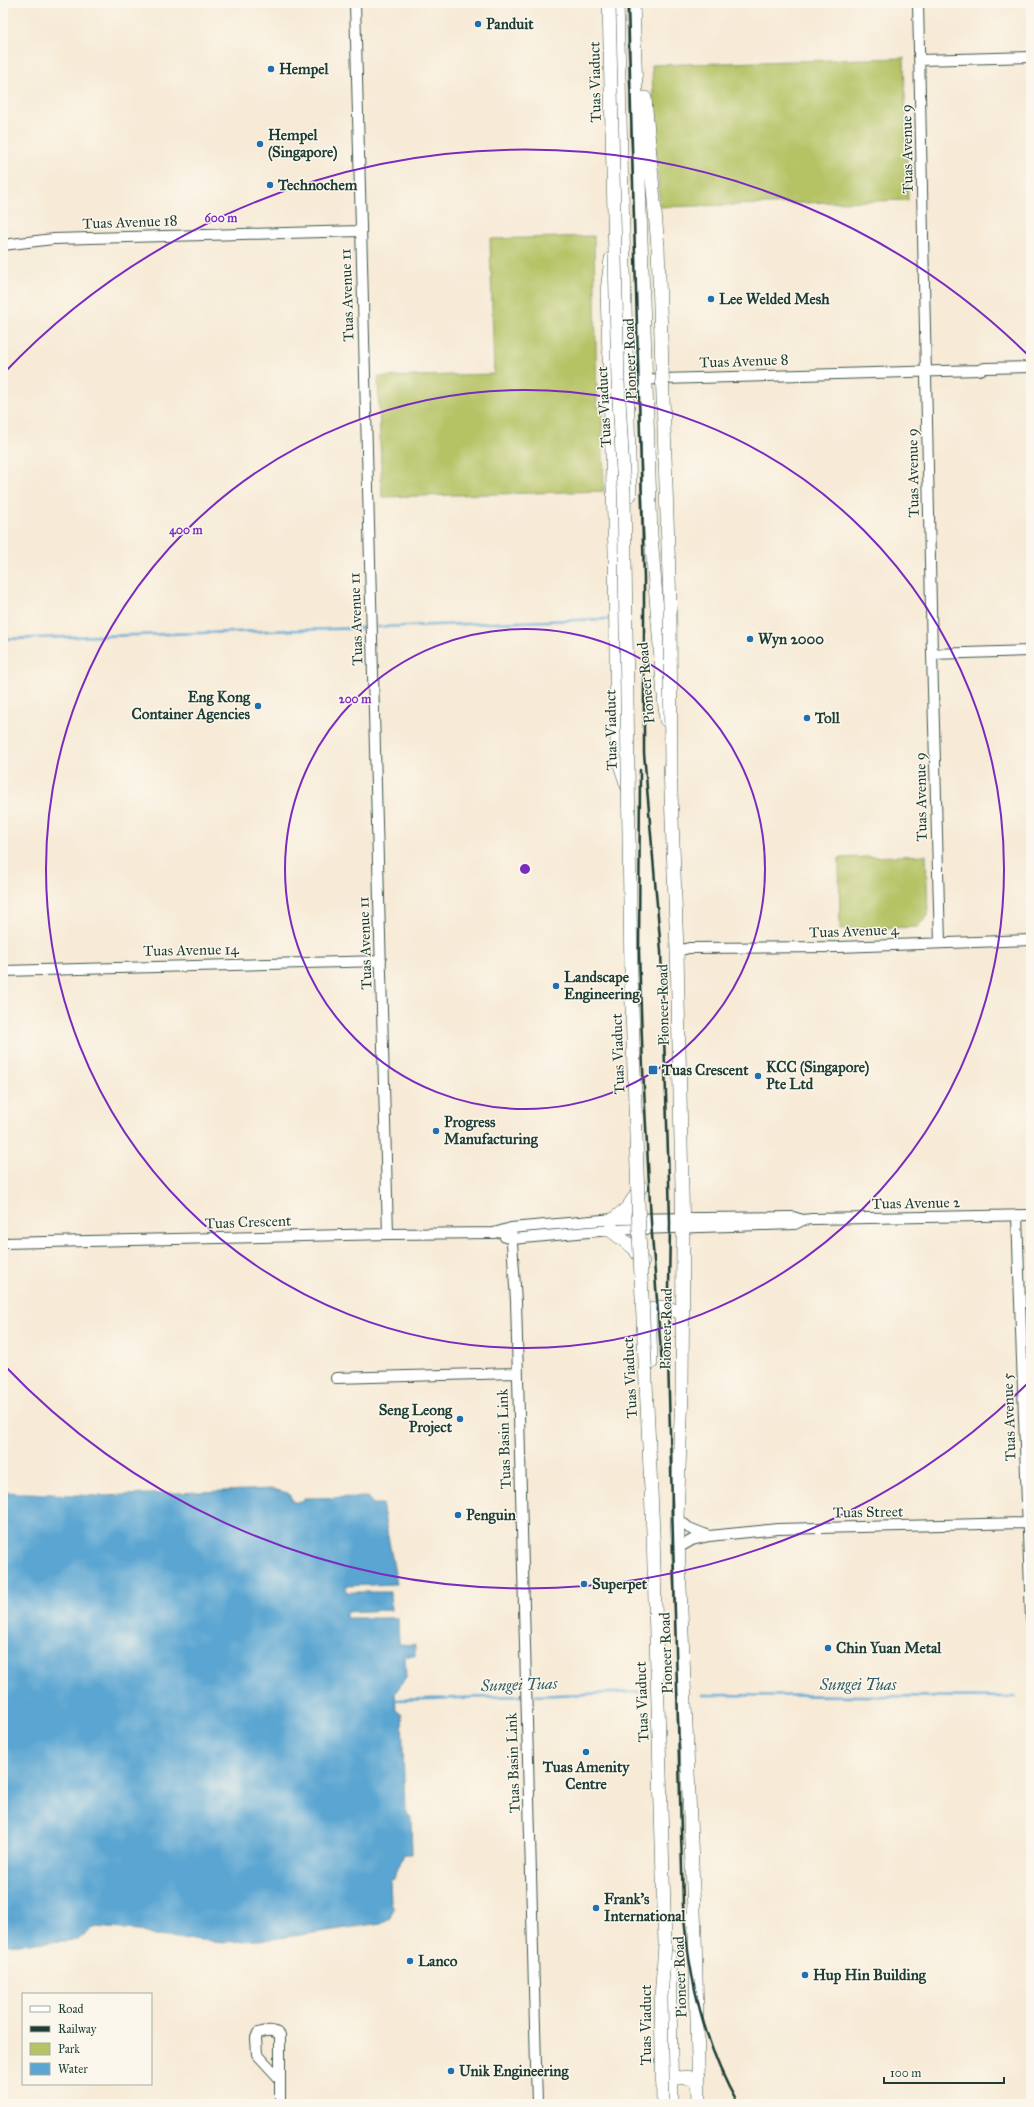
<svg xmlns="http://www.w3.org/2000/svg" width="1034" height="2107" viewBox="0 0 1034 2107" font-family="'IM FELL Great Primer',serif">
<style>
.green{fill:#b5c365;stroke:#6a804c}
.water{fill:#5aa5d2;stroke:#3c7183}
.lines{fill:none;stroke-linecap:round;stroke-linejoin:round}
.stream{stroke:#5aa5d2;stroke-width:2.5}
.minor-casing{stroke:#3f574c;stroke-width:12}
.major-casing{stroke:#3f574c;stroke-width:14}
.minor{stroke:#fff;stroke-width:10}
.major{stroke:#fff;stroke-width:13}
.rail{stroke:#1f3d34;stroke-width:2.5}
.major-bridge-casing{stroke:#3f574c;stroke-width:14;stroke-linecap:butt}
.major-bridge{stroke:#fff;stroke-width:13}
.ring{fill:none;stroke:#7b2cbf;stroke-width:2}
.poi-dot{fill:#1f6fb2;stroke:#fbf7ec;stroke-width:1.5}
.labels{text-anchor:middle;stroke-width:3;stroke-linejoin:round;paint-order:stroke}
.poi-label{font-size:15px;font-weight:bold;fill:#1f3d34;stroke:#fbf7ec;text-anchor:start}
.street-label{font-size:15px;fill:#1f3d34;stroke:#fbf7ec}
.water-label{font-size:16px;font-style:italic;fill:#315c63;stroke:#fbf7ec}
.centre{fill:#7b2cbf;stroke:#fbf7ec;stroke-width:2}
.ring-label{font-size:12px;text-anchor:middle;font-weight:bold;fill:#7b2cbf;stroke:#fbf7ec;stroke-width:3;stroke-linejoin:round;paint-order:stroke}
</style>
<rect width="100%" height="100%" fill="#fbf7ec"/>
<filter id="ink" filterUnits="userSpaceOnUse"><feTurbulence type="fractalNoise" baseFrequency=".025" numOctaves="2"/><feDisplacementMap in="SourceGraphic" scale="8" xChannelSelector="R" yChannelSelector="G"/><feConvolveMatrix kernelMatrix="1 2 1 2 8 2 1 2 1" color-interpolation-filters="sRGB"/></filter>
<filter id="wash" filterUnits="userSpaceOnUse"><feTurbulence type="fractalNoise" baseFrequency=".012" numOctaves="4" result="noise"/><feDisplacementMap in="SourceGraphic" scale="16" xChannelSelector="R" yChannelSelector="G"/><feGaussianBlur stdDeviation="0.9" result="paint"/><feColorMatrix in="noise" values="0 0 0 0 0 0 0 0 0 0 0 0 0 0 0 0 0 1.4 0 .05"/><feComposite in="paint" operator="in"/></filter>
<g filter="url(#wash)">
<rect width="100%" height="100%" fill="#f7ead6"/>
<path class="green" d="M904,58L908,200L660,207L654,125L652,65Z
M594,236L597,407H602L604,491L382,497L378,377L494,374L490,239Z
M926,855L928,916L917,927L840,929L839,858Z"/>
<path class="water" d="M273,1489L288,1493L294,1502H303L304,1498L367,1497L373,1504H382L397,1584L346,1586V1592H390L391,1610L346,1612V1618H398L399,1644L415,1645V1656H405L406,1677L395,1693L396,1710L402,1715L405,1810L411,1818L412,1854H404L394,1878L390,1880L391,1902L394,1908L390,1918L381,1923L273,1939L225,1942L155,1936L138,1930L93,1927L78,1940L3,1945V1492L99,1496Z"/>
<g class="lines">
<path class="stream" d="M378,627L608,619
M3,639L364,628
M702,1695L1015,1697
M529,1696L643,1692
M396,1700L524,1696"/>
</g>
</g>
<g filter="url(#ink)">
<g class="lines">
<defs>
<path id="minor" d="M355,3L388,1234
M918,3L932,654L940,943
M920,60L1031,57
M3,245L53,239L360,231
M627,380L979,370L985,368L1031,367
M932,654L1031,651
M677,951L689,948L839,947L1031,940
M3,971L381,961
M1017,1215L1031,1619
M511,1228L516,1301L537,2104
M505,1237L512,1239L610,1230L795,1224L803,1220L812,1219L1031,1215
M3,1243L388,1234L494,1233L511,1228L614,1219L793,1217L803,1220
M336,1378L517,1373
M677,1518L689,1528L709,1536
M678,1548L692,1540L709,1536L778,1529L1028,1523
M280,2079L257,2054L256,2038L258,2033C266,2030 274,2029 280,2035V2104"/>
<path id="major" d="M617,3L630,495
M633,3L651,535L666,720
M645,98L658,247
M611,259L607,291L615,552L617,755L627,786
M670,766L677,951L683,1237L682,1393L677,1518L695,1934L699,2104
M614,1219L628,1207L641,1187
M610,1230L634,1248L643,1262
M649,1310L651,1363
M649,1312C660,1303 671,1308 682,1314
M669,1956L672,2104
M671,2075L679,2078L699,2076"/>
</defs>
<use href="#minor" class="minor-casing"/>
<use href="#major" class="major-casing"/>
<use href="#minor" class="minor"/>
<use href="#major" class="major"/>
<path class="rail" d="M628,3L644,578V753L661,951L669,1181L670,1223L668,1358L683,1905C688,1975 703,2043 738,2104
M640,770L639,952L643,1069L651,1222L662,1365"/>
<defs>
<path id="major-bridge" d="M609,3L618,381L624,490L631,974L639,1233L653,1533L665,1945L661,1998L663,2104
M658,247L670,606L671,777"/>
</defs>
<use href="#major-bridge" class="major-bridge-casing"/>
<use href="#major-bridge" class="major-bridge"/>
</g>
</g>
<g class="ring">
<circle cx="525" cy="869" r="240"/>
<circle cx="525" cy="869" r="479"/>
<path d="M1029 1382A719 719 0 0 1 3 1364M3 374A719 719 0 0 1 1029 356"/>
</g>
<g class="poi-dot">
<circle cx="478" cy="24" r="4"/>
<circle cx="271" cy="69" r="4"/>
<circle cx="260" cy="144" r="4"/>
<circle cx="270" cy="185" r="4"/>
<circle cx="711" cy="299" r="4"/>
<circle cx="750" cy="639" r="4"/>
<circle cx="258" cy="706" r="4"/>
<circle cx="807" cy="718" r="4"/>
<circle cx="556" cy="986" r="4"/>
<rect x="648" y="1065" width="10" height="10" rx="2"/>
<circle cx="758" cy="1076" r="4"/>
<circle cx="436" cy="1131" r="4"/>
<circle cx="460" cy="1419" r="4"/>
<circle cx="458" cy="1515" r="4"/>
<circle cx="584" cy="1584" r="4"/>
<circle cx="828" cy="1648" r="4"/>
<circle cx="586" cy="1752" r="4"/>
<circle cx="596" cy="1908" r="4"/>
<circle cx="410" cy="1961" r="4"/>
<circle cx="805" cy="1975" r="4"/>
<circle cx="451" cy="2071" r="4"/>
</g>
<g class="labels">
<g class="poi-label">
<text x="486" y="29">Panduit</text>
<text x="279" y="74">Hempel</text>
<text x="268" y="140">Hempel<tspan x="268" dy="17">(Singapore)</tspan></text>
<text x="278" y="190">Technochem</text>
<text x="719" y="304">Lee Welded Mesh</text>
<text x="758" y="644">Wyn 2000</text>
<text x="250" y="702" text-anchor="end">Eng Kong<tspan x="250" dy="17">Container Agencies</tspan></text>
<text x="815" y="723">Toll</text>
<text x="564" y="982">Landscape<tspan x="564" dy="17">Engineering</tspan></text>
<text x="766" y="1072">KCC (Singapore)<tspan x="766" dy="17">Pte Ltd</tspan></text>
<text x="662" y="1075">Tuas Crescent</text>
<text x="444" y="1127">Progress<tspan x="444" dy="17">Manufacturing</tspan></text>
<text x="452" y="1415" text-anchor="end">Seng Leong<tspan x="452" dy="17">Project</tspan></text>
<text x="466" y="1520">Penguin</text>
<text x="592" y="1589">Superpet</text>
<text x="836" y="1653">Chin Yuan Metal</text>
<text x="586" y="1772" text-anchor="middle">Tuas Amenity<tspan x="586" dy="17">Centre</tspan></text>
<text x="604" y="1904">Frank's<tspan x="604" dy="17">International</tspan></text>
<text x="418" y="1966">Lanco</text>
<text x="813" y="1980">Hup Hin Building</text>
<text x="459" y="2076">Unik Engineering</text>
</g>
<g class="street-label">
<text transform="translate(595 82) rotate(-91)" y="5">Tuas Viaduct</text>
<text transform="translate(907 149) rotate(-91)" y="5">Tuas Avenue 9</text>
<text transform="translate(130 222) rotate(-2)" y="5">Tuas Avenue 18</text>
<text transform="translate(347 295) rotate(-92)" y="5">Tuas Avenue 11</text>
<text transform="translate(630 359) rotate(-92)" y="5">Pioneer Road</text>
<text transform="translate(744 361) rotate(-2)" y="5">Tuas Avenue 8</text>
<text transform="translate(604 407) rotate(-93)" y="5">Tuas Viaduct</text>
<text transform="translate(913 473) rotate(-91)" y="5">Tuas Avenue 9</text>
<text transform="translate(356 619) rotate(-92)" y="5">Tuas Avenue 11</text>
<text transform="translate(646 683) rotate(-95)" y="5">Pioneer Road</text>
<text transform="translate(611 730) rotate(-91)" y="5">Tuas Viaduct</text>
<text transform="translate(921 797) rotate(-91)" y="5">Tuas Avenue 9</text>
<text transform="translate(854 931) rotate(-2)" y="5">Tuas Avenue 4</text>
<text transform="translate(365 943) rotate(-92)" y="5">Tuas Avenue 11</text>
<text transform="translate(191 950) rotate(-1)" y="5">Tuas Avenue 14</text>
<text transform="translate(663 1005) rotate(-91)" y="5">Pioneer Road</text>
<text transform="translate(618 1054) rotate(-92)" y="5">Tuas Viaduct</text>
<text transform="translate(916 1203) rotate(-1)" y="5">Tuas Avenue 2</text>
<text transform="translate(248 1222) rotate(-2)" y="5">Tuas Crescent</text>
<text transform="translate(666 1329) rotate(-89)" y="5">Pioneer Road</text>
<text transform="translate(630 1378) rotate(-93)" y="5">Tuas Viaduct</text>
<text transform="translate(1009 1417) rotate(-92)" y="5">Tuas Avenue 5</text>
<text transform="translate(504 1439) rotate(-92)" y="5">Tuas Basin Link</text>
<text transform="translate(868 1512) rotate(-1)" y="5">Tuas Street</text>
<text transform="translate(666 1653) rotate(-92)" y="5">Pioneer Road</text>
<text transform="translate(642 1702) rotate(-92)" y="5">Tuas Viaduct</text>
<text transform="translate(513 1763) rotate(-92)" y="5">Tuas Basin Link</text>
<text transform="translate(680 1977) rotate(-92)" y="5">Pioneer Road</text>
<text transform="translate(646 2025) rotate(-90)" y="5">Tuas Viaduct</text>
</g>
<g class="water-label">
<text transform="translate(519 1684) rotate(-2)" y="6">Sungei Tuas</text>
<text x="858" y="1690">Sungei Tuas</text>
</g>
</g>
<circle cx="525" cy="869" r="6" class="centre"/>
<g class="ring-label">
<text x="221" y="222">600 m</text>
<text x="186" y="534">400 m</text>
<text x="355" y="703">200 m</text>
</g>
<rect width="1034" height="2107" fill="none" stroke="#fbf7ec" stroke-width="16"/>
<rect x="22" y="1993" width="130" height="92" fill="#fbf7ec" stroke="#a3ada2"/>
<rect x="30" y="2006" width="20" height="6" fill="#ffffff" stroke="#a3ada2"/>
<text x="58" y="2013" font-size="12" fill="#1f3d34">Road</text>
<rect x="30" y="2026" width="20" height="6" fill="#1f3d34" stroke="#a3ada2"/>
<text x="58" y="2033" font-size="12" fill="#1f3d34">Railway</text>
<rect x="30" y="2043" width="20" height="12" fill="#b5c365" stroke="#a3ada2"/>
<text x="58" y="2053" font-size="12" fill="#1f3d34">Park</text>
<rect x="30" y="2063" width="20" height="12" fill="#5aa5d2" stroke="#a3ada2"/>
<text x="58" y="2073" font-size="12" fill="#1f3d34">Water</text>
<path d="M884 2077v6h120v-6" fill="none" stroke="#1f3d34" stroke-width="2"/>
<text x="890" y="2077" font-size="12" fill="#1f3d34" stroke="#fbf7ec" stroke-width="3" paint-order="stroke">100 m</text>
</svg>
